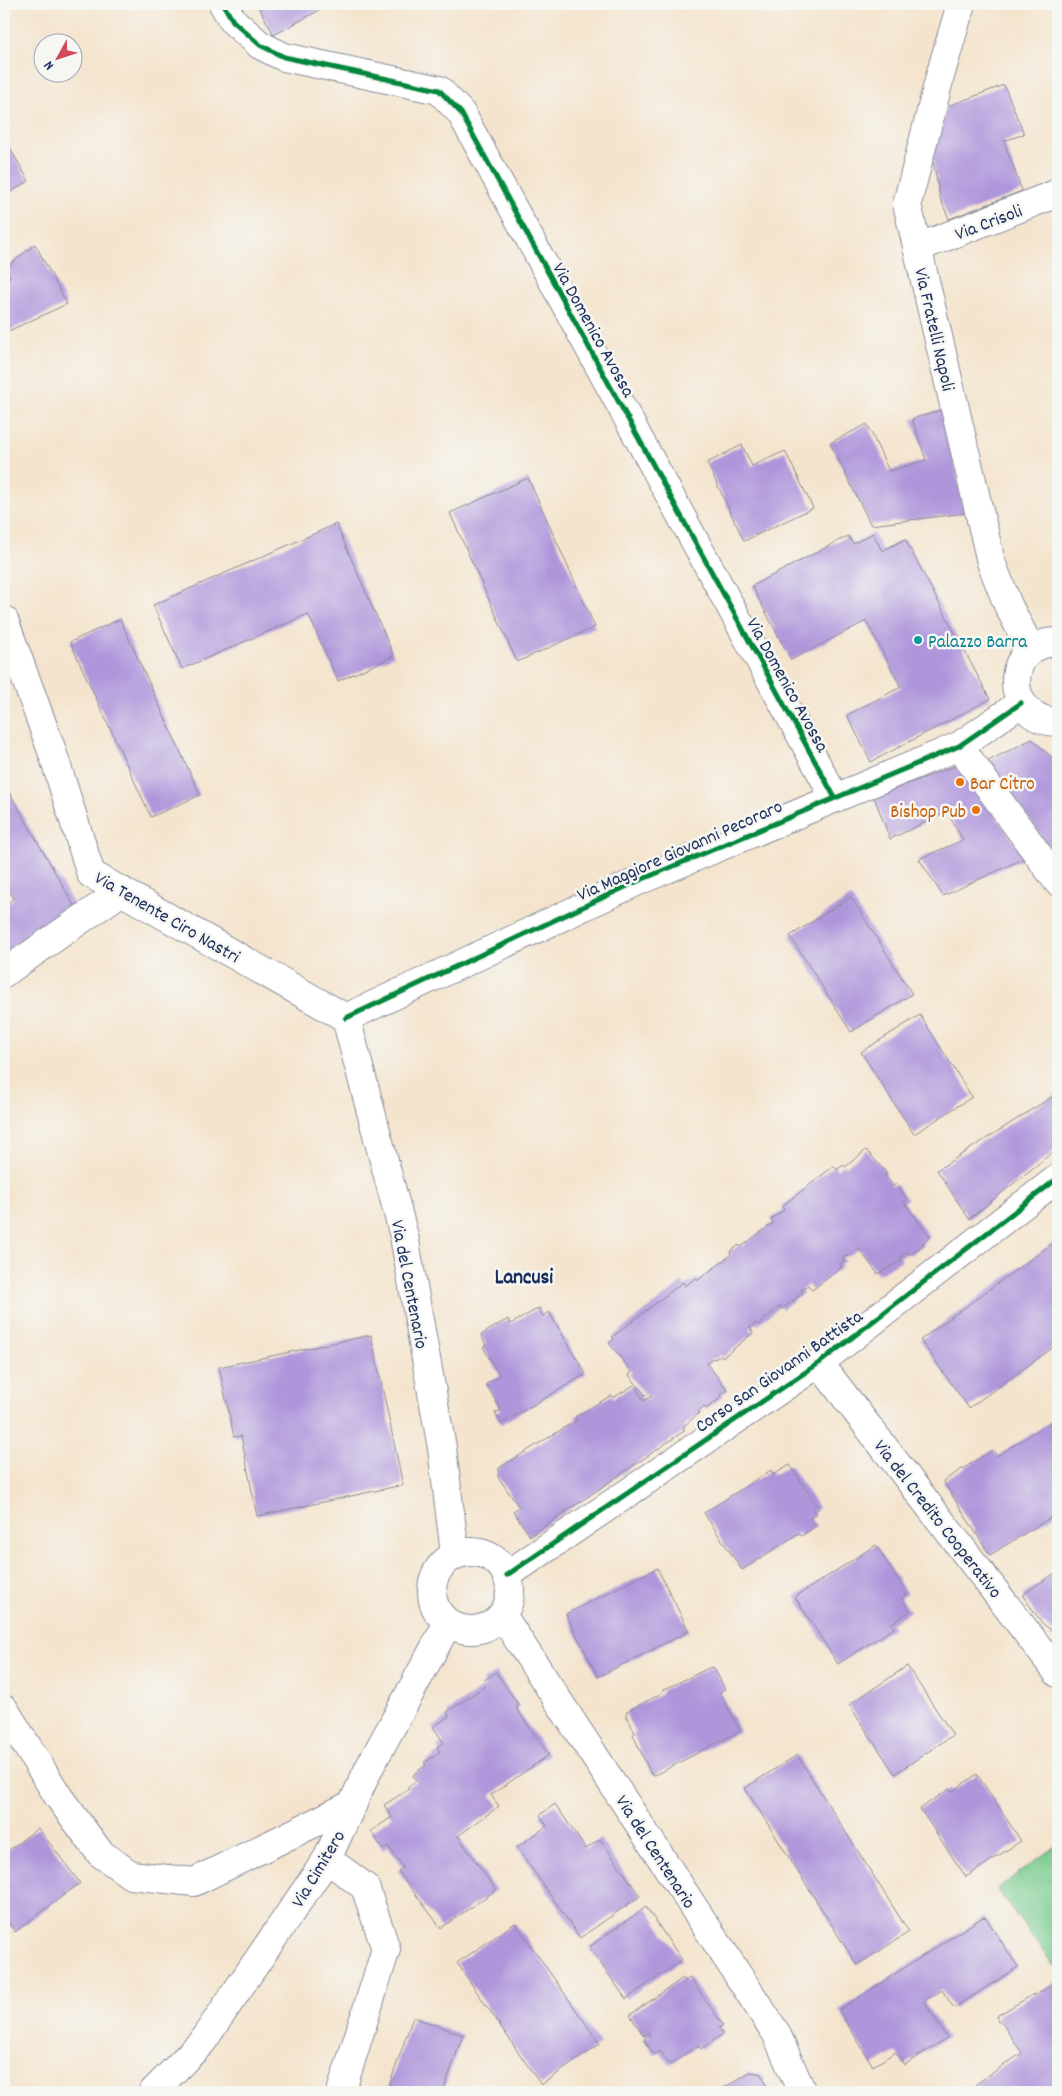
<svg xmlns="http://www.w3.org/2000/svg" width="1062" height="2096" viewBox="0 0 1062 2096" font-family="Dekko,sans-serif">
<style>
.green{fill:#79cc8f;stroke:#4a7e76}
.building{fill:#af96db}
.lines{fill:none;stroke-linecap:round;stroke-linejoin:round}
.minor-casing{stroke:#888a96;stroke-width:30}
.tertiary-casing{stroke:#888a96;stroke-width:30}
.minor{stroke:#fff;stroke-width:28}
.tertiary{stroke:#fff;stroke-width:28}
.cycleway-casing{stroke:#f6f6f2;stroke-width:8}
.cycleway{stroke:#00873e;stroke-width:5}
.culture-dot{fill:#0f9aa8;stroke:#f6f6f2;stroke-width:2}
.food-dot{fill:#e8710a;stroke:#f6f6f2;stroke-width:2}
.labels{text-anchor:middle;stroke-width:5;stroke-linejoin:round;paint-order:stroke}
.street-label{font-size:19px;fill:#1b2f5e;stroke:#f6f6f2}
.culture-label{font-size:19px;fill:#0d838f;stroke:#f6f6f2;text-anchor:start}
.food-label{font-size:19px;fill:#c56008;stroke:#f6f6f2;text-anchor:start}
.quarter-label{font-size:21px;font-weight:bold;fill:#1b2f5e;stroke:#f6f6f2}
</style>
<rect width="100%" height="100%" fill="#f6f6f2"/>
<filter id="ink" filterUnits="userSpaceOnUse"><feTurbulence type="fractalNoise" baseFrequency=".02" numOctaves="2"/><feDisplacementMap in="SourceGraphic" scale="10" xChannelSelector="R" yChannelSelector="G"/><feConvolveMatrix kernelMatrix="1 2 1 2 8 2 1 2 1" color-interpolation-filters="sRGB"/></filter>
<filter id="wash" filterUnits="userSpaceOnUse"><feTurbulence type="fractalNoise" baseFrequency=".0096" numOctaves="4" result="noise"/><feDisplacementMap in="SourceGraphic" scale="20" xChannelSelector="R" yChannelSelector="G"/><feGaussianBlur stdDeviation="1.12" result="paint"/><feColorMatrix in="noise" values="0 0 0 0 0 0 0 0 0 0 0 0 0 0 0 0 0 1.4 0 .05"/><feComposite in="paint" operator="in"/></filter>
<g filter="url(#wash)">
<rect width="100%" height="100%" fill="#f4e4cd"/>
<path class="green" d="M1058,1844V1966L1053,1965L997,1889Z"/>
<g id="blocks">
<path class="building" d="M257,4H326L327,6L274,35Z
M1004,85L1024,134L1004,141L1022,191L949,219L940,198L932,155L946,107Z
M4,138L29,181L4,196Z
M35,244L67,304L4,333V282L10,277L7,267Z
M944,409L965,513L871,525L830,443L867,424L889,471L926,460L912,419Z
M742,445L752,466L785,451L813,508L744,541L707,463Z
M528,478L595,627L517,662L450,513Z
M336,524L394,656L338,681L308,614L182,669L153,605Z
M873,533L882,551L905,539L990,699L871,762L847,715L901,687L866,621L791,660L752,586L848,536L853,544Z
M120,619L200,795L151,817L70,642Z
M1032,739L1058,763V860L988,761Z
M960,764L1025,858L943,896L919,859L963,840L947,812L890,839L874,797Z
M4,783L79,914L4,964V906L14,898L4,882Z
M851,897L912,994L851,1032L790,936Z
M920,1015L972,1097L914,1134L861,1052Z
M1058,1093V1148L969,1219L937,1170Z
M866,1150L886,1172L885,1175L893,1186L896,1184L907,1199L904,1202L930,1237L922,1243L924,1244L910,1255L908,1252L900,1257L902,1260L878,1274L859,1249L847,1257L846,1256L842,1258L845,1261L840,1264L842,1267L812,1290L808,1285L801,1290L803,1293L782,1309L780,1306L758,1325L756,1323L750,1328L753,1333L723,1357L721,1355L715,1359L712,1358L707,1364L728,1390L721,1395L722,1397L706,1409L704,1406L698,1412L699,1413L684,1426V1431L530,1536L513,1511L519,1507L498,1477L499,1468L577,1420L575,1417L612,1395L613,1398L634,1385L644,1401L652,1396L645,1395L629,1375L632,1372L609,1343L614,1339L612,1337L683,1282L685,1286L696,1278L698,1280L731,1255L730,1252L739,1245L741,1247L773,1223L771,1219L784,1210L782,1206L834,1166L837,1170L843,1165L845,1167Z
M1058,1239V1344L969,1408L920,1340Z
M539,1308L543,1316L549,1312L586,1374L501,1424L495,1413L501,1410L486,1384L500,1376L483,1347L486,1345L481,1335L508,1319L511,1324Z
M371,1335L403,1485L257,1516L241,1436L234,1437L219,1367Z
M1058,1417V1513L990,1555L943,1481L993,1450L997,1456Z
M790,1465L819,1509L813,1510L816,1515L810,1518L816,1526L801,1536L799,1533L742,1570L704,1513L771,1470L773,1475Z
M876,1545L907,1594L901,1598L910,1611L891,1624L894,1628L838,1664L795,1597Z
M657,1568L689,1631L598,1677L566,1614Z
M1058,1571V1636L1042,1623L1023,1596L1025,1593Z
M907,1666L953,1735L895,1774L849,1705Z
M711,1667L714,1668L725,1689L720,1692L740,1731L655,1775L651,1774L633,1735L635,1733L626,1715L627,1711L661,1694L663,1690Z
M496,1672L519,1706L516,1708L549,1755L491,1795L499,1806L458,1836L496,1890L441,1928L398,1871L403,1867L388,1846L383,1850L371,1831L392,1817L384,1805L409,1789L407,1787L416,1781L413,1775L426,1765L424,1763L440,1752L437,1747L444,1743L433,1727L449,1716L447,1712L485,1686L483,1681Z
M797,1755L909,1932L857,1965L745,1788Z
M977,1774L1021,1841L966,1877L920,1809L949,1789L953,1791Z
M555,1804L586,1849L600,1839L640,1896L580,1938L517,1847L547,1826L540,1815Z
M38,1828L80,1883L15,1932L4,1917V1854Z
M646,1907L682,1960L626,1999L589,1947Z
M983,1917L986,1918L1018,1967L954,2008L942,1990L924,2001L947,2038L904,2065L896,2052L873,2066L839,2010Z
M515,1923L600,2044L541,2085L457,1963Z
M1058,1977V2092H976V2084L1022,2053L1002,2023L997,2021L998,2015L1034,1994V1996L1053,1984Z
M683,1978L685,1981L690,1978L723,2025L719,2028L723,2034L701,2049L698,2045L670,2065L660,2051L654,2055L644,2039L650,2035L649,2033L644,2036L630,2015Z
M413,2017L463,2035L443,2092H387Z
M750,2072L762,2074L767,2087L770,2089V2092H717Z"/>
</g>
</g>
<g filter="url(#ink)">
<use href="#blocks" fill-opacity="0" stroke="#888a96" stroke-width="1"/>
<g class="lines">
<defs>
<path id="minor" d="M223,4L233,21L260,45L284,57L439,90L461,113L835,798
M961,4L942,69L907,204L991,562L1008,605L1031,650
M917,248L1058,193
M1058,642C1002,642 1002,720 1058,722
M959,746L1058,882
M4,973L122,891
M346,1018L638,881L959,746L1021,703
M819,1363L1058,1673
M507,1575L819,1363L1058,1178
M4,1709L58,1796L100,1853L131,1875L194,1882L353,1804
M327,1859L365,1887L386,1949L341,2092
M153,2092L202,2042L327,1859L369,1768L448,1623"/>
<path id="tertiary" d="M4,620L51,748L91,874L346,1018L404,1236L442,1448L455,1554
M432 1591a39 39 0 1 1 78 0a39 39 0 1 1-78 0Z
M502,1615L776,2033L802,2092"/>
</defs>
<use href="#minor" class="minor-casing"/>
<use href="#tertiary" class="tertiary-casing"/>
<use href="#minor" class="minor"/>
<use href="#tertiary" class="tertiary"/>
<defs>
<path id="cycleway" d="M223,4L233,21L260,45L284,57L439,90L461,113L835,798
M346,1018L638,881L959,746L1021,703
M507,1575L819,1363L1058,1178"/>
</defs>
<use href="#cycleway" class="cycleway-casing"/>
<use href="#cycleway" class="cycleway"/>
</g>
</g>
<circle class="culture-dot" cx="918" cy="640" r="5"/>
<g class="food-dot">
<circle cx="960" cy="782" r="5"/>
<circle cx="976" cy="810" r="5"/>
</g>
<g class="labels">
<g class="street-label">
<text transform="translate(988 221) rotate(-21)" y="7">Via Crisoli</text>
<text transform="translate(595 329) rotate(61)" y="7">Via Domenico Avossa</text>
<text transform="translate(936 329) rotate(77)" y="7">Via Fratelli Napoli</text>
<text transform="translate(789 684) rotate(61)" y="7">Via Domenico Avossa</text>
<text transform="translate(679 849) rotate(-24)" y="7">Via Maggiore Giovanni Pecoraro</text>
<text transform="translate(168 916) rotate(30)" y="7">Via Tenente Ciro Nastri</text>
<text transform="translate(411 1284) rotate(79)" y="7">Via del Centenario</text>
<text transform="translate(778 1370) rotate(-35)" y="7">Corso San Giovanni Battista</text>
<text transform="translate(939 1518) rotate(52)" y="7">Via del Credito Cooperativo</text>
<text transform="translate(657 1851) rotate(57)" y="7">Via del Centenario</text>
<text transform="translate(317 1868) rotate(-59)" y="7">Via Cimitero</text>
</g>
<g class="culture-label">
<text x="928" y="647">Palazzo Barra</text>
</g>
<g class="food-label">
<text x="970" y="789">Bar Citro</text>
<text x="966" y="817" text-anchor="end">Bishop Pub</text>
</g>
<g class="quarter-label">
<text x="524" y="1283">Lancusi</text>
</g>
</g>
<rect width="1062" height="2096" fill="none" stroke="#f6f6f2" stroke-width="20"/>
<g transform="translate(58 58) rotate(230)"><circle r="24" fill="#f6f6f2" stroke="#9ea6b7"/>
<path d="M0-4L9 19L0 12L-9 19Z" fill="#d1495b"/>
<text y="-8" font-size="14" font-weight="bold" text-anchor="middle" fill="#1b2f5e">N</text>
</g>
</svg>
